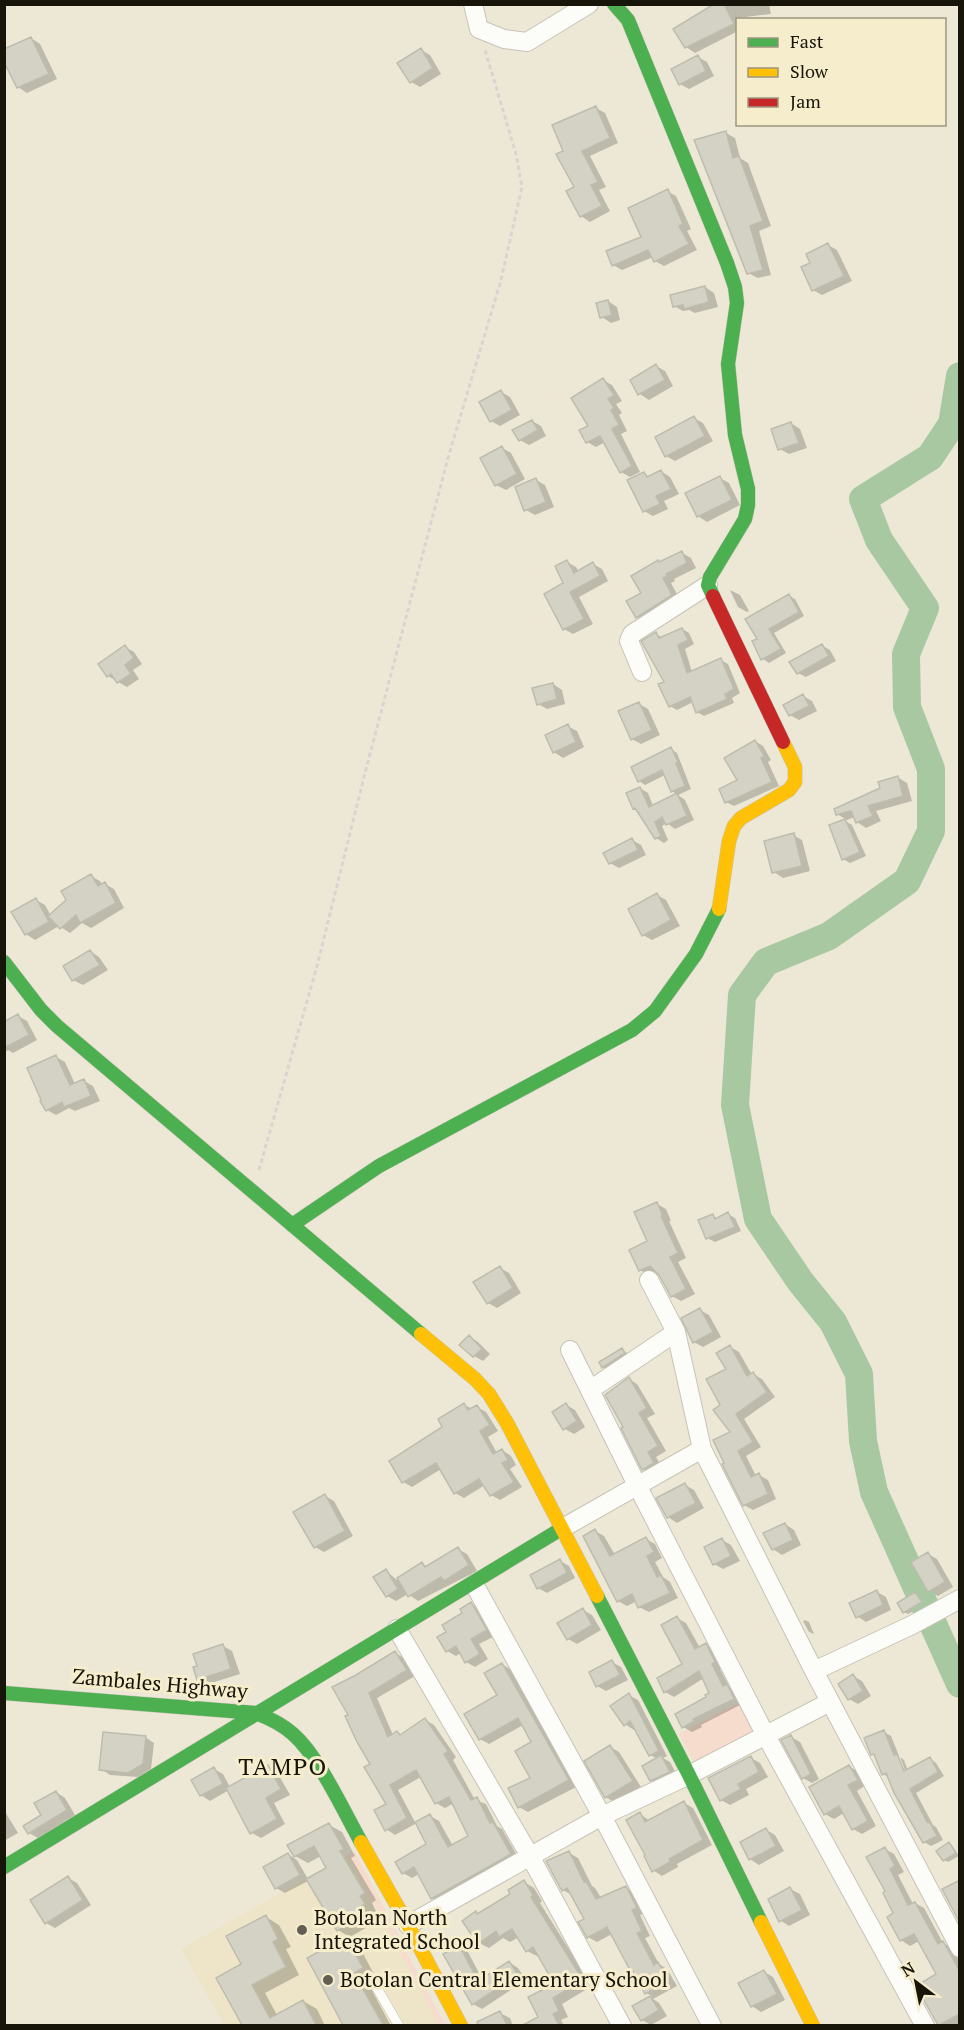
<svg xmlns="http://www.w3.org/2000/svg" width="964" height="2030" viewBox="0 0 964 2030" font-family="'PT Serif',serif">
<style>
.built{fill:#eee5c8}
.green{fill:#f5dccc}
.shadow{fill:#0003;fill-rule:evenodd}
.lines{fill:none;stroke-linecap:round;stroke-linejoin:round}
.river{stroke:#a8c8a2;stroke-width:28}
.building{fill:#d3d2c5;stroke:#bdbdae;stroke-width:1.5}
.lane-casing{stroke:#c7c3b6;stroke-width:10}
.street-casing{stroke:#c7c3b6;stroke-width:20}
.fast-casing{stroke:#c7c3b6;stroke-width:15}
.slow-casing{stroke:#c7c3b6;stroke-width:15}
.jam-casing{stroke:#c7c3b6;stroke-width:15}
.path{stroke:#d7d5d0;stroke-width:3;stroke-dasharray:4.5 3;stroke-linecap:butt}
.lane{stroke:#fcfcf9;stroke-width:9}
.street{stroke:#fcfcf9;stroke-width:18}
.fast{stroke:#4caf50;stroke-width:14}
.slow{stroke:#ffc107;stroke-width:14}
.jam{stroke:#c62828;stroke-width:14}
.poi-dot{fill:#625e51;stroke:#f6edcd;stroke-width:2}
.labels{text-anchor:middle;stroke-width:6;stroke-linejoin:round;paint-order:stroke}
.street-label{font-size:21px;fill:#171409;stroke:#f6edcd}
.poi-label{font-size:21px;fill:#171409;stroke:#f6edcd;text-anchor:start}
.quarter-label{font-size:24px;letter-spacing:1.5px;fill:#171409;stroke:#f6edcd}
</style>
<rect width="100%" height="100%" fill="#ede8d6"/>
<path class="built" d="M348,1855L439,2025H224L181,1949Z"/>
<path class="green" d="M743,1701L759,1732L695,1764L679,1734Z
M355,1852L445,2025H439L348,1855Z"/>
<path class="shadow" d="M717,4H769L771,14L737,18L738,31L695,53L686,47Z
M31,38L40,44L57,79L27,93L18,87Z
M421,50L430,55L441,74L420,87L411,82Z
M698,57L707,62L714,76L689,89L680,84Z
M596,108L605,113L618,143L590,156L606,187L599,190L610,211L590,222L581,216L576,188L565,151Z
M726,133L735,138L740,158L748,163L771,226L759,231L771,275L758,278L748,273Z
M667,191L676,196L691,229L687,231L697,250L664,266L655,261L653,257L622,270L613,265L643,238Z
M828,245L837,250L852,281L822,295L813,290L812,263Z
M705,287L714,293L718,307L695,313L689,310L683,311L674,306Z
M608,301L617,307L620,320L611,323L602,317Z
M656,366L665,371L673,386L649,400L640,394L632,380Z
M603,380L612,385L622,401L616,404L622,413L619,415L627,431L621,434L640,472L630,477L621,472L605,442L596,447L587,442L590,427Z
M501,392L510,397L520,415L500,426L491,421Z
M694,418L703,423L713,441L675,461L666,456Z
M532,421L541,426L546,436L529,445L520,440Z
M791,423L800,429L807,448L789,454L780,449Z
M502,448L511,453L525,479L506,490L496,485Z
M661,471L670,477L679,494L664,501L668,509L653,516L644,511V474L650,477Z
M720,478L729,483L740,505L707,522L698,516Z
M536,480L545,485L554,507L535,515L526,510Z
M682,553L691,558L696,568L674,579L675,581L671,583L680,600L646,622L637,617L660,563Z
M567,562L576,567L579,572L593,564L602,569L608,581L579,597L593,624L573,634L564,629Z
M730,590L740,595L749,611L747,612L738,607Z
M789,596L795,599L804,616L774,633L786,653L769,663L763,659L754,642L759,639Z
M682,629L689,633L694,644L685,649L692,672L721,660L728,664L740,693L732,698L734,703L704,716L697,712L693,702L677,710L670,706L656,634L663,638Z
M821,645L830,650L836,661L806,677L798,673Z
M125,647L134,652L142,664L133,670L139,679L127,687L108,676Z
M553,684L562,690L565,704L547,709L538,704Z
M803,696L812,701L817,711L799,720L790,715Z
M639,704L648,709L660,735L641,744L632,739Z
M567,726L577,731L584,747L563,758L554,752L547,736Z
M755,741L763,746L771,760L768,762L779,786L734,806L726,802L739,781Z
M671,749L677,753L691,789L678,795L685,800L694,820L675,829L667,823L662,826L668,840L664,843L656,838L639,811L634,808L640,788L648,793L653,806L678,795L672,791L665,775L645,785L639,781Z
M897,777L907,783L912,801L876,811L881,821L866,828L857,822L855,817L847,820L837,814Z
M845,821L852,825L866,856L850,863L843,859Z
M793,835L802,840L810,871L783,878L774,872Z
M632,840L641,845L646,855L619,868L610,863Z
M91,876L100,881L102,885L105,884L114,889L124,908L91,928L82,923L70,933L59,926L35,940L26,934L36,900L45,905L51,916Z
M657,895L666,900L680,926L652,940L643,935Z
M90,951L99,957L108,970L83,985L73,980Z
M18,1016L27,1021L37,1040L13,1053L8,1050L4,1053V1023Z
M56,1057L65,1062L75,1084L84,1081L93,1086L100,1101L75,1111L69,1108L56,1115L47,1110Z
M657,1204L666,1209L671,1221H669L686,1258L678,1262L695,1294L681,1301L672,1296L657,1271L649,1275L640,1270Z
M728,1214L735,1218L741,1231L715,1242L707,1238L713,1216L718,1219Z
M500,1268L509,1273L521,1293L497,1308L488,1303Z
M700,1310L709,1315L721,1337L703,1347L694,1342Z
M469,1337L478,1342L490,1354L483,1361L474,1356Z
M730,1347L739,1352L752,1375L753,1374L762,1379L775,1397L744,1419L761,1447L746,1456L756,1476L759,1475L768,1480L776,1499L753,1510L744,1505L732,1433L722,1406Z
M622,1350L631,1355L612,1372L603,1367Z
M629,1379L637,1384L655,1414L647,1418L666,1451L656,1457L662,1468L652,1474L643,1469Z
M464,1405L473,1409L477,1407L486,1412L498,1431L488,1437L497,1453L502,1450L511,1456L516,1465L510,1469L522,1487L500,1500L491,1495L485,1485L464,1498L455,1493L441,1469L412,1487L403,1482Z
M566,1405L575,1410L585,1427L574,1434L565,1429Z
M685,1485L694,1490L704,1508L677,1523L668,1517Z
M325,1496L334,1501L353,1536L324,1552L315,1547Z
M785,1524L794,1530L801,1545L782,1555L773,1549Z
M595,1531L604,1536L615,1555L646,1539L655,1544L662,1558L655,1562L663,1577L670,1582L678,1598L649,1612L639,1607L637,1601L627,1606L618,1601Z
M722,1540L731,1545L740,1561L723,1569L714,1564Z
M458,1549L467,1554L477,1571L418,1601L408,1594L396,1601L387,1596L386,1571L397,1580L422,1564L428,1567Z
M928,1554L937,1559L953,1587L938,1596L929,1591Z
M560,1561L569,1566L575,1578L547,1593L538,1588Z
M877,1592L886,1597L891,1610L866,1622L857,1616Z
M915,1593L919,1596L925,1605L908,1614L904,1612Z
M471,1604L480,1609L495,1636L479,1644L488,1659L475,1667L466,1662L461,1653L456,1656L447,1651L448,1632Z
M583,1610L592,1615L601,1630L577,1644L568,1639Z
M677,1618L686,1623L700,1648L706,1645L715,1650L723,1667L720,1669L730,1688L736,1691L742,1704L701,1725L702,1727L692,1732L683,1727L711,1694L704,1678L674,1697L665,1692L684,1665Z
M805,1620L809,1622L814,1634L809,1632L803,1621Z
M223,1646L232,1651L240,1674L208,1684L199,1679Z
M395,1653L404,1658L415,1676L377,1698L393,1735L397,1733L402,1735L425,1720L434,1725L456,1757L453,1760L475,1800L486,1804L497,1826L502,1829L519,1859L441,1903L432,1898L419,1874L412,1878L403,1873L428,1845L417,1823L395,1835L386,1829L388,1804L350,1715L357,1676ZM421,1777L436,1803L445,1808L454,1803L470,1837L453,1846L439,1821L430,1816L416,1824L398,1790Z
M612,1662L621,1667L628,1680L606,1691L597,1686Z
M502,1664L511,1670L578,1786L528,1812L519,1807L532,1778L533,1742L523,1725L489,1744L480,1739L499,1696Z
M853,1676L862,1681L871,1696L858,1704L849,1699Z
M629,1695L638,1700L667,1756L663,1758L670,1762L678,1777L660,1785L651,1780L658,1759L650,1755L636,1728L634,1730L625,1724Z
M884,1732L891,1736L899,1756H896L905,1779L908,1778L900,1757L904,1760L908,1771L930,1759L936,1763L944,1776L916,1793L933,1825L936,1827L943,1840L931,1846L924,1842L890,1778L883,1774L876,1756L872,1754Z
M145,1737L154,1743L151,1769L138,1777L110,1775L101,1769Z
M791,1737L800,1742L819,1779L812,1783L803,1778Z
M610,1747L619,1752L641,1787L615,1803L606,1797L586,1761Z
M751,1758L760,1763L768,1777L746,1789L749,1795L730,1805L721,1800Z
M268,1766L277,1772L290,1795L274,1803L285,1824L261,1838L252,1833L229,1790L210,1801L201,1795L214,1769L223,1774L230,1787Z
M849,1766L858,1772L866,1785L857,1791L876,1826L862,1834L853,1829L844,1813L834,1819L825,1814Z
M56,1792L65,1798L75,1815L38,1838L29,1833L43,1816Z
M684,1803L693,1808L712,1845L677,1864L678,1867L662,1876L653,1870L640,1814L650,1821Z
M4,1810L18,1833L4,1841Z
M329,1825L342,1832L355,1856L351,1858L376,1900L372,1903L376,1911L371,1914L376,1922L350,1937L338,1930L308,1881L285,1893L276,1888L288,1854L297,1860L308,1879L328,1868L321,1856L308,1863L295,1856Z
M765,1829L775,1835L784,1851L759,1865L750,1859Z
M949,1844L953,1847L959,1856L948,1862L944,1860Z
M885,1849L894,1854L904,1872L898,1875L913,1904L915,1903L924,1908L943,1943L952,1948L960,1962V2026H939L918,1986L938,1975L919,1941L910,1946L901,1940L895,1914L887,1892Z
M569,1853L578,1858L592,1886L595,1888L601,1898L626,1888L635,1893L645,1913L640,1915L650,1936L645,1938L659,1964L667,1969L677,1986L653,1999L659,2003L667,2016L651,2025L642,2020L634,2007L652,1996L646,1993L635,1973L632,1971L612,1934L597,1942L588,1937L586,1920L572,1895L563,1890Z
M68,1878L77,1883L91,1905L55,1928L46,1923Z
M524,1882L534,1888L542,1901L540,1903L592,1986L562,2004L568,2017L561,2020L564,2026H526L540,2017L556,1985L539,1955L537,1956L527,1951L519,1937L510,1942L503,1938L489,1948L479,1943L476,1913L478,1915L512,1894Z
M790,1889L800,1894L810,1915L789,1926L780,1920Z
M266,1917L279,1925L291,1947L286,1949L299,1975L265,1993L277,2015L303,2001L317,2009L325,2026H244L218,1978L243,1964Z
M346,1939L359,1946L375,1976L367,1981L391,2026H345L309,1959Z
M459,1947L468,1952L480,1975L483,1973L488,1976L509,1962L518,1968L526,1980L482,2009L473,2004Z
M764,1972L773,1977L785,2000L761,2012L752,2006L741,1984Z
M500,2013L510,2018L513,2026H484L482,2022Z"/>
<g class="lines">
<path class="river" d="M960,376L952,424L930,457L863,499L879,540L925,608L906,654L907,707L931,769V831L907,881L829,936L766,962L742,995L735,1105L758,1219L800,1281L833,1322L859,1374L863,1441L874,1492L960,1684"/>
</g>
<path class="building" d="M714,4H724L734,24L685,48L673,29Z
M31,37L49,74L17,88L4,62V49Z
M421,48L433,68L410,83L397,63Z
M698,55L706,71L679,85L671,69Z
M596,106L610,138L582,151L598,182L591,185L602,206L580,217L566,191L574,187L556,154L563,151L552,125Z
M726,131L733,158L739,156L763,221L750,226L763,270L747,274L694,140Z
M668,189L683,224L679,226L689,244L654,262L648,250L612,266L606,251L641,237L628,208Z
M828,243L844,276L812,291L801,267L810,263L806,254Z
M705,286L709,302L684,309L683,305L673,307L670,295Z
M608,300L612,315L600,318L596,303Z
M656,364L665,380L638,395L630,380Z
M603,378L614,395L608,399L614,408L611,410L619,425L612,429L632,466L620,473L600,436L586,443L579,430L588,426L571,398Z
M501,390L512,410L490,422L479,402Z
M694,416L705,436L665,457L655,437Z
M532,420L538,430L519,441L512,430Z
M791,422L799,443L778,450L771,429Z
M502,446L517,474L495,486L480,458Z
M661,470L671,489L656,496L660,504L643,512L627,480L644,472L647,477Z
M720,476L732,500L697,517L685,493Z
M536,478L546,502L524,511L515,487Z
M682,551L687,563L666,574L667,576L663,578L672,595L636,618L626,601L641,593L631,576L658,560L659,562Z
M567,560L574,573L593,562L600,576L570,592L584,619L563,630L544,594L563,583L555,566Z
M789,594L799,612L769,629L781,649L761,660L752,641L757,639L745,619Z
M682,628L688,640L678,645L687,673L721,658L734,689L725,694L727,699L696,713L690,697L669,707L658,684L664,682L641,641L656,632L659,638Z
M822,644L829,656L797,674L789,662Z
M125,645L134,658L125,665L131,674L117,683L111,674L107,677L98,664Z
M553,683L557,699L537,705L532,688Z
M803,694L809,706L789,716L783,705Z
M639,702L652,730L631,740L618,711Z
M568,724L576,742L553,753L545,735Z
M755,740L764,756L761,758L772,782L725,803L719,789L737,780L724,758Z
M671,747L678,762L676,763L685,786L671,792L662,770L638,782L631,767Z
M898,776L903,796L868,806L873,816L856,823L851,811L836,815L834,809L880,788L878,782Z
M640,787L649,807L677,793L687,816L666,825L662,817L655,822L661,836L655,839L635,808L633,809L626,793Z
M845,819L860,852L842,860L829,825Z
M794,833L802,866L772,873L764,841Z
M632,838L638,850L609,864L603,853Z
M91,874L98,886L105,882L116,903L80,923L76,915L60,929L48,916L66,900L61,891Z
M657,893L671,920L642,936L628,909Z
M36,898L49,922L25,935L11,912Z
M90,950L100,965L72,981L63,966Z
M18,1014L29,1035L4,1048V1022Z
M56,1055L70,1085L84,1079L91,1096L64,1107L62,1102L46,1111L40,1101L41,1100L27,1068Z
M657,1202L663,1216H661L678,1253L670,1257L686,1289L671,1297L659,1275L650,1266L639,1271L629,1250L647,1241L634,1212Z
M728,1212L735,1227L706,1239L698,1220L713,1214L715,1219Z
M500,1266L513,1288L487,1304L473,1282Z
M700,1308L713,1332L693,1343L681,1318Z
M469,1335L482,1349L473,1357L459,1345Z
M730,1345L747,1376L753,1372L767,1392L736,1414L753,1442L738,1451L751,1477L759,1473L768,1494L743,1506L722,1464L724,1463L713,1440L730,1432L713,1410L720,1405L706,1379L726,1369L716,1353Z
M622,1348L625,1353L602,1368L599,1362Z
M629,1377L647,1408L639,1413L658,1446L648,1452L654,1463L642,1470L621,1428L623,1427L605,1395Z
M464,1403L468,1410L477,1405L490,1425L480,1431L493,1454L502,1449L508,1460L502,1463L514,1482L490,1496L479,1479L454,1494L436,1463L402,1483L389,1461L442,1427L438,1419Z
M566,1403L577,1421L563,1430L552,1412Z
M685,1483L696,1503L667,1518L656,1498Z
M325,1494L345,1531L314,1548L293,1512Z
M785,1523L793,1540L772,1550L763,1533Z
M595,1529L610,1556L646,1537L654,1552L647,1556L657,1577L661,1575L670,1593L638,1608L632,1594L617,1602L583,1536Z
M722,1538L731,1556L713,1565L704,1547Z
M458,1547L469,1565L444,1581L441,1577L408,1597L397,1578L422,1562L425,1567Z
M928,1552L945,1582L928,1592L911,1562Z
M560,1559L567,1573L537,1589L530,1575Z
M386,1569L398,1589L386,1597L373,1577Z
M877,1590L883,1605L856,1618L849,1603Z
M915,1592L922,1602L903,1613L897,1603Z
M471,1602L487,1630L471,1639L480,1654L465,1663L456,1646L446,1652L437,1637L446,1632L442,1625L462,1613L460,1609Z
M583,1608L592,1625L567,1640L557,1623Z
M677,1616L695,1649L706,1643L715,1662L712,1664L723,1686L727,1684L734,1699L693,1719L694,1721L682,1728L675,1714L706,1697L705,1695L709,1693L699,1671L664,1693L657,1678L682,1664L661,1625Z
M223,1644L231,1669L197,1680L193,1667L197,1666L193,1654Z
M395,1651L407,1670L369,1693L388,1737L397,1731L400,1735L425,1718L448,1751L444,1754L471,1800L477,1797L490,1823L493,1822L511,1854L431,1899L414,1867L402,1874L395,1862L426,1844L415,1822L430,1814L448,1847L468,1836L449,1797L435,1804L416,1770L390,1785L407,1818L385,1831L374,1810L386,1804L364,1767L370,1764L357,1742L345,1716L348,1715L332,1687L356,1675Z
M612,1660L620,1675L596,1687L589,1672Z
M502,1663L569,1780L518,1808L508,1788L530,1778L515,1751L531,1742L518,1718L479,1740L464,1714L497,1695L484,1673Z
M853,1674L863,1691L848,1700L838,1684Z
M629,1693L659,1751L649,1756L630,1721L624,1726L610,1706Z
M884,1730L894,1755L897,1754L904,1771L930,1757L938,1772L910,1789L927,1822L929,1821L937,1836L923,1843L894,1793L886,1773L882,1775L874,1754L871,1755L864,1738Z
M103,1732L146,1736L143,1764L128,1773L99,1770Z
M791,1735L811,1774L802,1779L781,1740Z
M610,1745L633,1781L605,1798L584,1761Z
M661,1755L670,1772L650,1781L642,1766Z
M751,1756L759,1772L738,1784L741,1789L720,1801L708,1778Z
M268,1765L281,1789L266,1798L277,1819L250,1834L226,1788Z
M849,1765L858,1780L848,1785L868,1821L852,1830L839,1806L824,1815L809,1787Z
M214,1767L223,1784L200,1796L191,1780Z
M56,1791L67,1810L28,1834L23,1826L41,1815L34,1803Z
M684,1801L703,1840L669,1859L670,1862L652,1872L644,1856L645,1855L626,1820L640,1812L645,1822Z
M329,1823L344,1849L340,1851L365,1893L360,1896L365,1904L360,1907L364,1915L337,1931L306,1879L326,1868L314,1846L294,1857L287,1845Z
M766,1828L776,1846L749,1860L740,1842Z
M949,1842L956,1853L943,1861L936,1851Z
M885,1847L895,1866L890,1869L908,1905L915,1902L938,1944L943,1941L960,1972V2014L939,2025H938L916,1986L936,1974L914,1934L900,1941L887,1917L893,1913L883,1893L885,1891L866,1857Z
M569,1851L584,1882L586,1881L596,1899L626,1886L637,1908L632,1910L642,1931L637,1933L654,1965L658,1962L668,1981L645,1994L633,1971L631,1972L607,1927L587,1938L578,1922L584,1919L567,1888L562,1891L546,1861Z
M288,1853L300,1875L275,1889L263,1867Z
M68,1876L83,1900L45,1924L30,1900Z
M524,1880L533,1895L531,1897L583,1980L553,1998L559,2011L553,2014L559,2025H523L538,2017L528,1997L554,1984L533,1947L526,1952L512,1929L499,1937L496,1931L478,1944L462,1921L476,1911L477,1914L510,1894L508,1890Z
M960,1880V1923L942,1889Z
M790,1887L802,1910L779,1922L768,1899Z
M266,1915L278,1939L273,1942L286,1967L252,1985L270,2018L303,2000L316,2025H242L216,1978L241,1964L226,1936Z
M346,1937L363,1968L354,1973L383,2025H343L307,1958Z
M459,1945L475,1975L483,1971L486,1976L509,1961L518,1975L472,2005L443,1954Z
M764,1970L777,1994L751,2007L738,1983Z
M650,1996L659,2010L641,2021L632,2006Z
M500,2011L507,2025H478L477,2022Z"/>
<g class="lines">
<defs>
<path id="lane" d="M370,1976L399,2026"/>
<path id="street" d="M473,4L479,29L504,39L527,42L589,4
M642,672L629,641L632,634L708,585
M649,1280L676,1332L702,1449L814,1671L960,1948
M570,1350L637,1485L765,1734L925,2026
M590,1390L676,1332
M561,1529L702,1449
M474,1584L602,1816L712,2026
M397,1629L530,1856L622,2026
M814,1671L912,1625L960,1599
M408,1925L602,1816L689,1775L830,1702"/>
<path id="fast" d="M614,4L628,20L727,263L735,287L737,303L728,364L735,435L748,489V505L745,519L710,577L708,585L713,596
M4,962L41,1010L57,1026L421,1334
M292,1225L379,1166L632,1030L655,1011L696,954L719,909
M597,1596L689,1775L761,1922
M4,1693L256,1713C269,1718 282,1724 293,1734C319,1757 343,1810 361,1842
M4,1867L561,1529"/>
<path id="slow" d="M719,909L729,841L734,826L741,818L789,790L795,782V767L783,742
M421,1334L475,1379L489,1394L507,1423L597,1596
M361,1842L408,1925L461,2026
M761,1922L813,2026"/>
<path id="jam" d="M713,596L783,742"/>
</defs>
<use href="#lane" class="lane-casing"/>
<use href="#street" class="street-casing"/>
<use href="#fast" class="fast-casing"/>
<use href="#slow" class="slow-casing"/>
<use href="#jam" class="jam-casing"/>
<path class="path" d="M259,1170L317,966L365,773L448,458L501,280L522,187L516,154L485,50"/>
<use href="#lane" class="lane"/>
<use href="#street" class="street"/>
<use href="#fast" class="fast"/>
<use href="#slow" class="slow"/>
<use href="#jam" class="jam"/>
</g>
<g class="poi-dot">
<circle cx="302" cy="1930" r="6"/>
<circle cx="328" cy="1980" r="6"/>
</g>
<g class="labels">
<g class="street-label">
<text transform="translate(160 1684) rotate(5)" y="7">Zambales Highway</text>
</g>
<g class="poi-label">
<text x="314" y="1925">Botolan North<tspan x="314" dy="24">Integrated School</tspan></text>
<text x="340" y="1987">Botolan Central Elementary School</text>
</g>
<g class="quarter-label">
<text x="283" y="1775">TAMPO</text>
</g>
</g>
<rect width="964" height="2030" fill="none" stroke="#171409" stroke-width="12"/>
<rect x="736" y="18" width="210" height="108" fill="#f6edcd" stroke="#9d967f" stroke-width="1.5"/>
<rect x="748" y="38" width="30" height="9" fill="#4caf50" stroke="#9d967f" stroke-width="1.5"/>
<text x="790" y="48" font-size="18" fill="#171409">Fast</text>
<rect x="748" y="68" width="30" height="9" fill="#ffc107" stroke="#9d967f" stroke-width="1.5"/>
<text x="790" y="78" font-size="18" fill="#171409">Slow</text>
<rect x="748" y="98" width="30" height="9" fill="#c62828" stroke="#9d967f" stroke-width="1.5"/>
<text x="790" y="108" font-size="18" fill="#171409">Jam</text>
<g transform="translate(916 1982) rotate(328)" stroke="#f6edcd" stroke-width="4.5" paint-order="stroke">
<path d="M0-4.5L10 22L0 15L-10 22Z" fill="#171409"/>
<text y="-9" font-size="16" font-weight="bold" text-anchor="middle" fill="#171409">N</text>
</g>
</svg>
